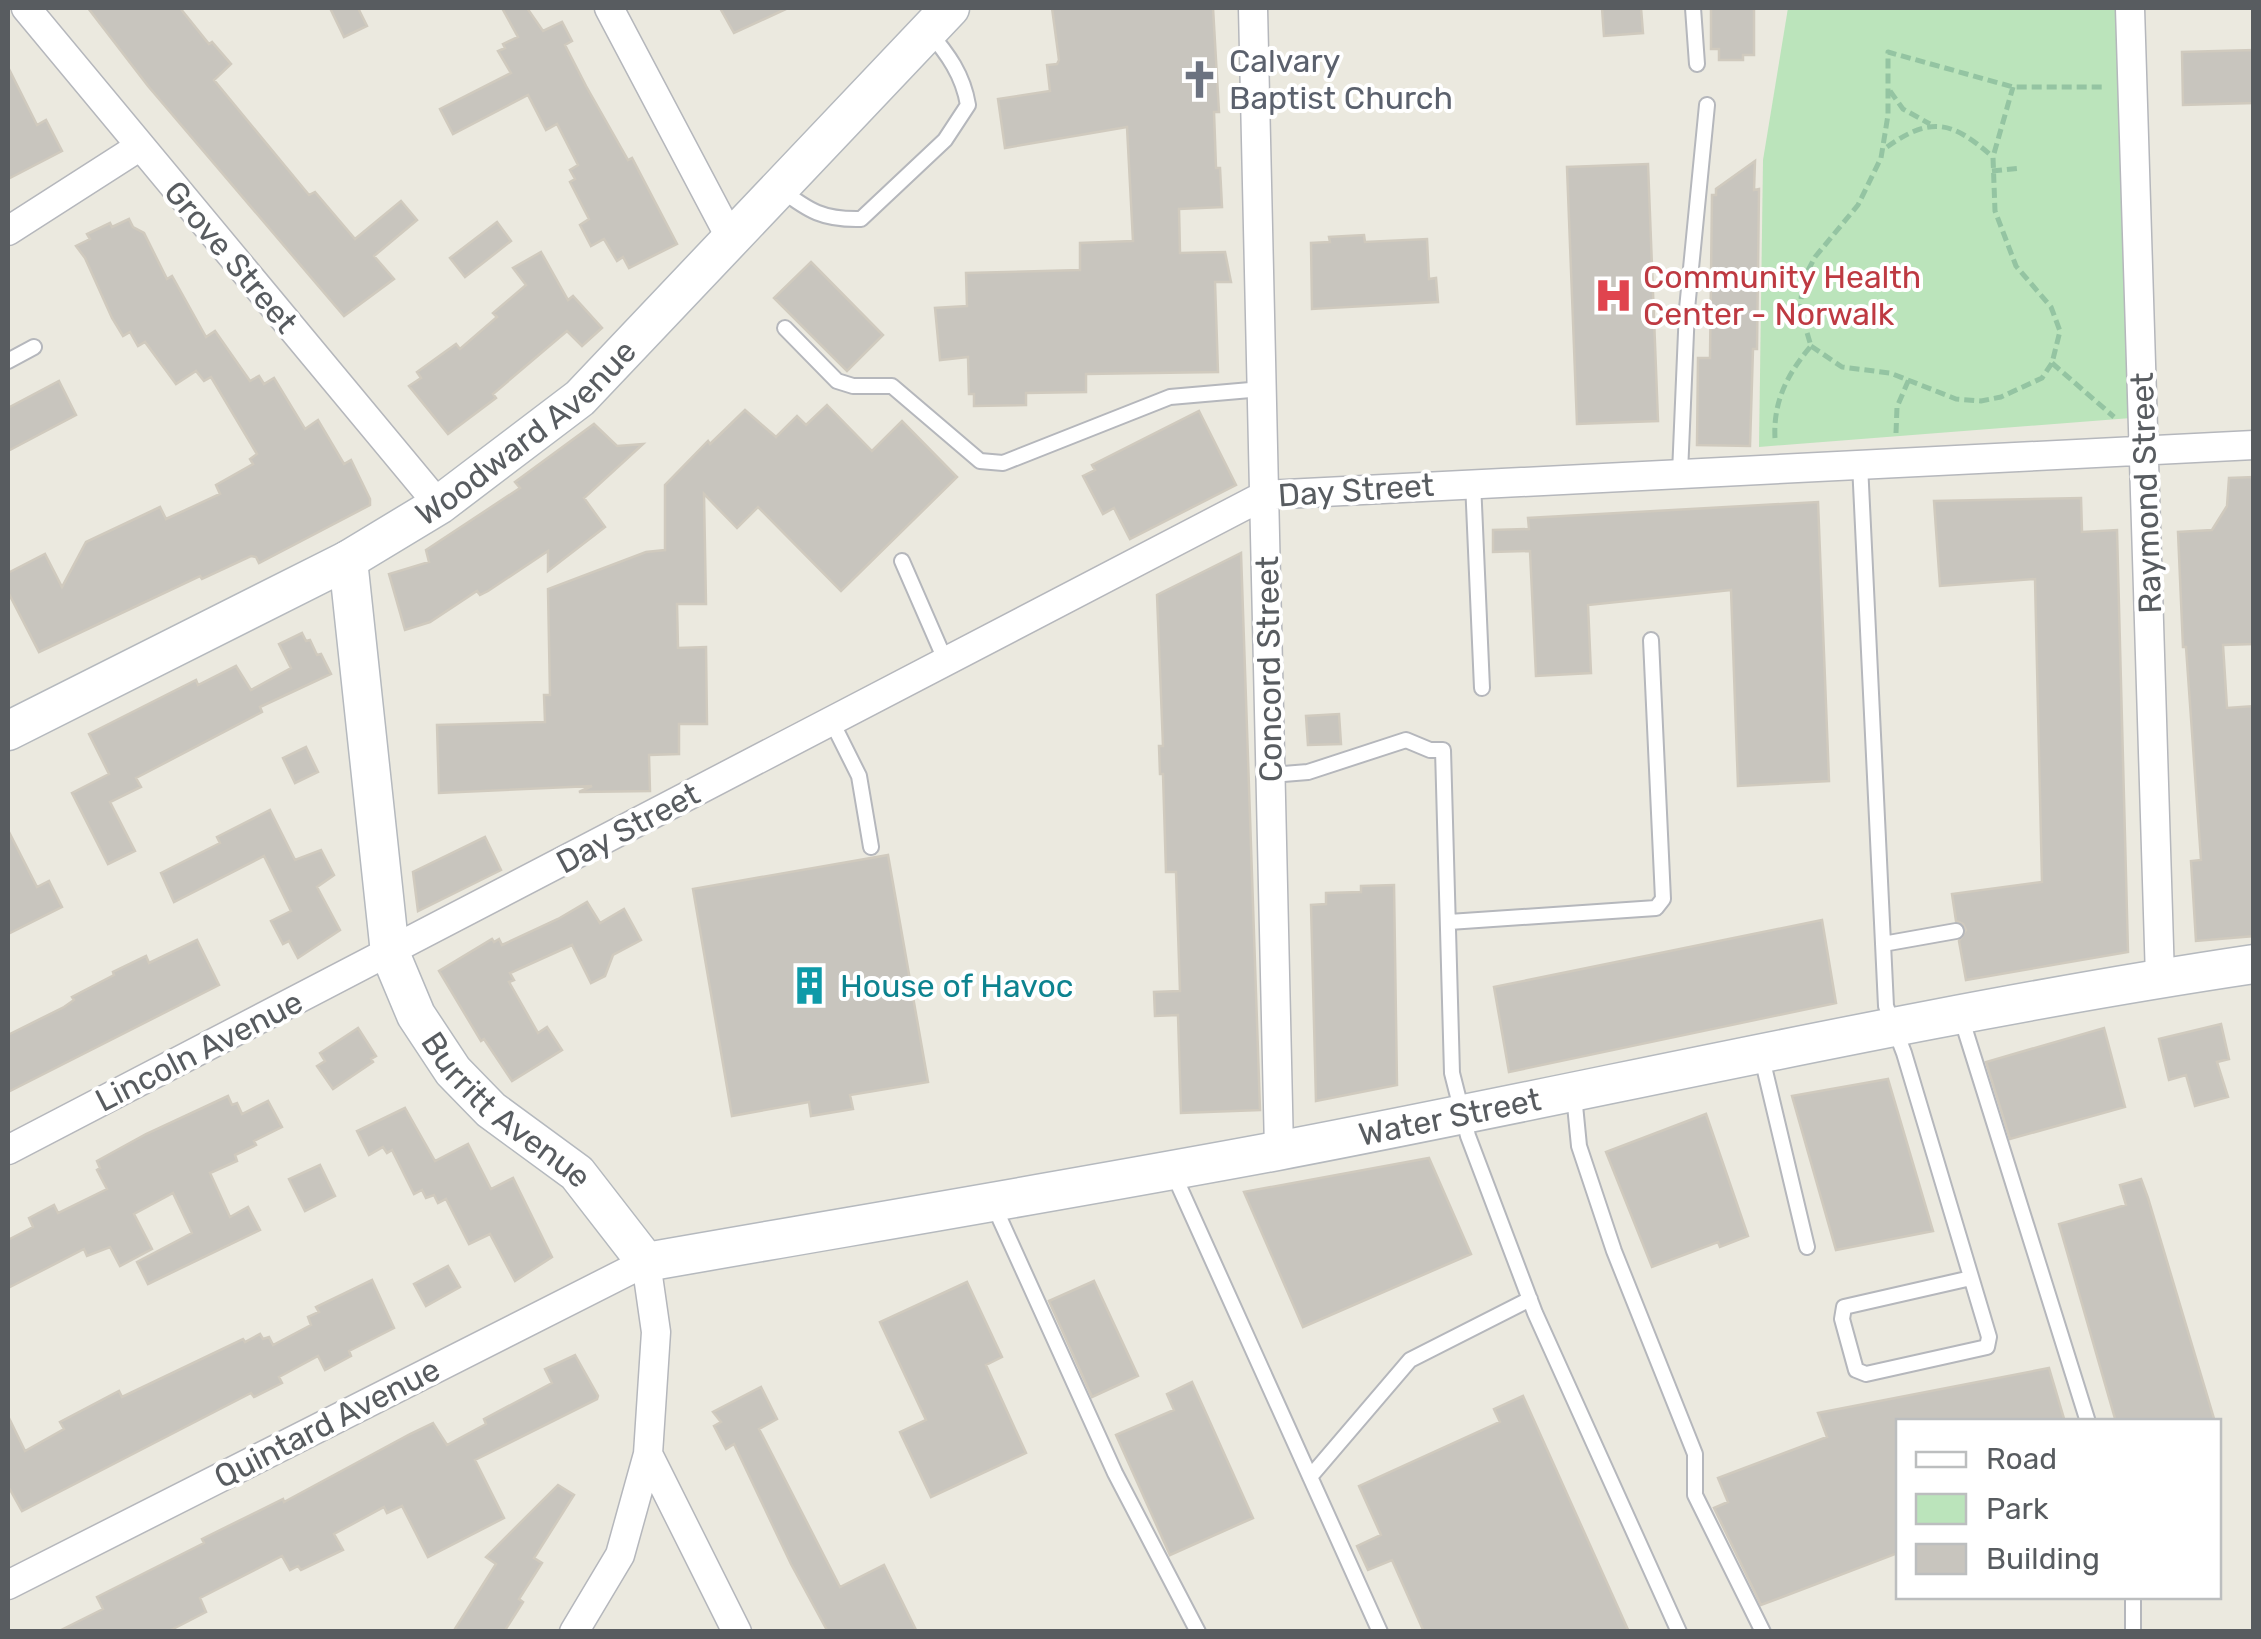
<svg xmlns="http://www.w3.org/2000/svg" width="2261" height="1639" viewBox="0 0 2261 1639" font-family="Rubik,sans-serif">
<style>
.green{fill:#bbe4bb}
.building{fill:#c8c5be;stroke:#d0cabe;stroke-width:2.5}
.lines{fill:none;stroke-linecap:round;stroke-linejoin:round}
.lane-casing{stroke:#b5b7bc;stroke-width:18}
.street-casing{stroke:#b5b7bc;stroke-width:31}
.secondary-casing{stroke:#b5b9be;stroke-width:41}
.path{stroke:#94c4a2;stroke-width:5;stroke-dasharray:10 5;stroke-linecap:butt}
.lane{stroke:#fff;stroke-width:14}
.street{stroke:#fff;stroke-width:28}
.secondary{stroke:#fff;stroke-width:38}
.labels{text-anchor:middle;stroke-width:8;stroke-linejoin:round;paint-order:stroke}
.worship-label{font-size:32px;fill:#5b616d;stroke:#fff;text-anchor:start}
.street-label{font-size:32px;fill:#585c60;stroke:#fff}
.health-label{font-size:32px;fill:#be3a42;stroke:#fff;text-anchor:start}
.culture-label{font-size:32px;fill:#0d838f;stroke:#fff;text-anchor:start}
</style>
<rect width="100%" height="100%" fill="#ebe9df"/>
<path class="green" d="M1788,8H2118L2131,418L1759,447L1763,160Z"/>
<path class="building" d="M88,8H180L209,44L212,42L231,64L214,80L309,195L315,192L355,239L401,201L417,220L374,256L394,279L344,316L148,86Z
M330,8H358L367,26L344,37Z
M502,8H527L543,31L562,22L572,41L565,45L586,86L628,160L632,158L677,244L629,268L623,257L617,261L604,239L591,246L580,225L589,219L570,182L575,179L570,170L578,165L557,124L546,130L528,95L453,134L440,109L511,73L498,51L505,48L503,44L518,37Z
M720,8H788L734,33Z
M1052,8H1213L1219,112H1214L1216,168H1220L1222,207L1179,209L1180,253L1225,252L1231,282H1215L1218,372L1086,374V392L1026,393V405L974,406V394H969L968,357L940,360L935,308L967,306L966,273L1080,270V243L1133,241L1127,127L1005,148L998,99L1050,91L1047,65L1057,64L1059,60Z
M1602,8H1641L1643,33L1604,36Z
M1711,8H1754V55H1743V60H1719V49H1711Z
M2254,50V103L2183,105L2182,52Z
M8,67L37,125L46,120L62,151L8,179Z
M1755,161L1754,190L1759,189L1757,349H1753L1750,446L1697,445L1698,358H1710L1712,195H1716V189Z
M1648,164L1658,421L1577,424L1567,167Z
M129,219L133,227L144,233L167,279L172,276L206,337L215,331L250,381L259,376L264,384L274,378L305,429L318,420L344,464L351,460L370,499V505L259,563L256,557L251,556L202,579L200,576L39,652L8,592V573L45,554L62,587L86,542L160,507L166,519L220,494L216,485L253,464L250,459L257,454L211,377L204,381L196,371L176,384L145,342L138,346L130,332L123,336L112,318L85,258L76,246L90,239L87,234L110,223L112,227Z
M497,222L511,241L465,277L450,258Z
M1364,235L1365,242L1427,239L1429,279L1436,278L1438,302L1312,309L1311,243L1330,242L1329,237Z
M541,252L568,300L573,296L602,328L582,346L567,331L493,394L496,398L448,434L409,386L421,378L417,372L456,344L460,349L497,317L493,313L526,285L513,268Z
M811,262L883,335L847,371L774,298Z
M59,381L76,415L8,451V408Z
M827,405L872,451L902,421L957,477L841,591L758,507L737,528L704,494L706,604H677L678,648L706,647L707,724H679V754L649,755L650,791L579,792L592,786L439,793L437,725L545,722L544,695H550L548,589L646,552L665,550V485L708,441L710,444L745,410L776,437L797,416L806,425Z
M1199,411L1236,485L1130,539L1114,508L1103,514L1083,476L1095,470L1092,465Z
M594,424L617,446L643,444L584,498L605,527L548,571V551L488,591L480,595L477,591L430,622L405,630L389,574L429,562L426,550L520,488L515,482Z
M2254,477V644L2223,645L2227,708L2254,706V936L2196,941L2191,861L2201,860L2186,647H2183L2178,532L2212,530L2227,506L2229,478Z
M2081,498L2082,532L2117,530L2128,952L1966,980L1959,941L1966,930L1963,924L1956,921L1952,894L2042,882L2035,579L1940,586L1934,501Z
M1818,502L1829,781L1738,786L1731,590L1588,605L1591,673L1536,676L1530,551L1493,552V530L1529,529L1528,518Z
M1241,553L1260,1110L1181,1113L1178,1015L1155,1016L1154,992L1180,991L1176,872H1166L1163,774H1160L1159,746H1163L1157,595Z
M302,633L306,641L310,640L317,655L321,654L331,674L260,707L262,712L136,778L141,787L110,802L135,851L108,864L72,793L109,774L89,734L196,680L198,685L236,666L251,690L291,668L279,644Z
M1339,714L1341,744L1308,745L1306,716Z
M306,747L318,772L295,783L283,758Z
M270,810L295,860L321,850L334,875L317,887L340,930L298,958L289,941L283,944L271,921L291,911L264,856L174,902L161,873L220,843L217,837Z
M8,830L37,887L49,881L62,907L8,934Z
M485,837L501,870L418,911L413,872Z
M888,855L928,1082L850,1095L853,1109L811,1116L809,1102L732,1116L693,889Z
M1394,885L1397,1085L1316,1101L1311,905L1326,904V893L1361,892V886Z
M587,902L600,923L624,909L641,940L613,955L605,976L591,983L572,945L510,973L514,980L509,982L538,1033L547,1027L562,1050L512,1081L484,1039L481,1041L439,971L492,939L494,942L499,939L502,945L558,919Z
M1822,920L1836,1003L1509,1072L1494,987Z
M197,940L219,985L8,1092V1035L64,1007L74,1000L72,997L114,975L113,972L146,956L149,963Z
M2221,1024L2229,1059L2217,1062L2228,1097L2195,1106L2186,1075L2169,1080L2159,1039Z
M358,1028L376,1056L371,1059L373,1062L333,1089L317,1066L325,1061L320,1053Z
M2104,1028L2125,1107L2010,1139L1986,1062Z
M1888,1079L1933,1231L1836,1250L1792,1096Z
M228,1096L232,1105L237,1103L242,1114L268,1101L282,1127L254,1141L256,1145L235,1155L237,1161L210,1173L230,1217L248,1207L260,1230L148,1284L137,1262L192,1233L173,1193L134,1214L152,1249L120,1266L110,1247L87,1256L84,1249L8,1288V1240L33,1227L29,1218L54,1205L58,1213L107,1189L97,1170L100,1168L97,1161L146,1134Z
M405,1108L435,1161L468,1144L491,1189L513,1178L552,1257L515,1281L490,1234L469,1244L446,1199L438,1203L434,1195L426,1198L422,1190L414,1194L392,1150L387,1153L383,1147L369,1155L357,1131Z
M1706,1114L1748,1236L1720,1247L1718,1242L1652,1267L1606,1152Z
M1429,1158L1471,1254L1303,1327L1244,1192Z
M320,1165L335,1196L305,1211L289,1179Z
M2141,1179L2148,1198L2215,1422H2116L2059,1224L2126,1205L2120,1185Z
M448,1266L460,1287L426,1306L414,1284Z
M372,1280L394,1328L349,1351L351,1356L325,1370L318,1356L279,1377L282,1383L254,1397L251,1393L22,1511L8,1486V1416L25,1451L64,1429L60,1422L119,1391L122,1397L243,1339L245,1342L260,1334L263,1339L269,1337L273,1345L311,1325L308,1317L319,1312L316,1307Z
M1094,1281L1138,1376L1092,1397L1049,1301Z
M967,1282L1002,1357L986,1365L1026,1453L931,1497L900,1432L926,1420L880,1322Z
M575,1355L598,1396L597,1399L475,1460L504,1518L428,1557L402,1506L387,1513L384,1507L334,1534L343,1550L301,1570L298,1566L290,1570L282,1556L200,1598L206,1612L167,1632H57L103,1609L97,1597L204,1543L202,1539L283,1499L284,1502L410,1434L433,1423L447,1445L486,1424L484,1419L552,1383L545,1369Z
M2049,1368L2065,1422H1898V1553L1761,1605L1714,1508L1728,1502L1718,1478L1827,1437L1818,1413Z
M1192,1382L1253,1518L1170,1555L1116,1435L1174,1410L1167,1394Z
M761,1387L777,1419L759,1429L840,1587L884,1565L917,1632H828L791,1564L734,1444L726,1449L714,1426L721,1422L713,1412Z
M1523,1396L1629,1632H1424L1392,1560L1368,1570L1357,1546L1381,1535L1359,1486L1500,1422L1494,1409Z
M558,1485L574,1495L534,1558L542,1563L519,1599L523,1602L504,1632H453L496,1564L486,1557Z"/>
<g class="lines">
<defs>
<path id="lane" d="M1693,8L1697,64
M780,189C809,211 823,220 861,219L945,140L968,105C963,75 948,54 928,31
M785,328L837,381L853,386H892L980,461L1003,463L1170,397L1262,389
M8,361L34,347
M1860,464L1886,1006L1904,1053L1989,1337L1987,1347L1866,1374L1856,1370L1842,1319L1844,1307L1971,1278
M1680,473L1687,309L1707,105
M1473,482L1482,688
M902,561L946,662
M832,722L859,776L871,847
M1271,775L1308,772L1406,740L1430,750H1443L1452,1073L1468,1136L1535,1313L1679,1632
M1449,922L1656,908L1663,899L1651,640
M1883,944L1956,931
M1961,1017L2088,1422
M1761,1054L1807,1247
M1574,1095L1579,1146L1614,1251L1695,1454V1495L1763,1632
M1174,1175L1380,1632
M994,1206L1115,1473L1198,1632
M1310,1477L1410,1360L1530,1299
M2133,1596V1632"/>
<path id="street" d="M26,8L439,505
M609,8L731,239
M1253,8L1279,1150
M2130,8L2160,978
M8,231L139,147
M8,1150L1265,495L2254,445
M648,1454L737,1632
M8,1585L646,1262L656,1332L648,1454L620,1555L574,1632"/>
<g id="secondary">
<path id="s1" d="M348,560L390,953L416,1015L453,1071L491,1110L577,1173L646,1262C857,1225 1068,1190 1277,1151C1603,1089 1926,1013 2254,964"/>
<path id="s2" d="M8,731L348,560L439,505L580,398L950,8"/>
</g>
</defs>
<use href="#lane" class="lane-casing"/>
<use href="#street" class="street-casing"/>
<use href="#secondary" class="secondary-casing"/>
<path class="path" d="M1890,91L1903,109L1930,124
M1887,147C1932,115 1953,122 1993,157
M1992,171L2021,168
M1811,346L1842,367L1890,373L1956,399L1981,401L2001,397L2042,378L2052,363L2060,331L2051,307L2016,266L1995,211L1993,157L2013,87
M2052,363L2114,417
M1896,433L1897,407L1909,379
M1775,438C1773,401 1788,373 1811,346L1800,309L1803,280L1815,257L1858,205L1881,158L1888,115V52L2013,87H2106"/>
<use href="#lane" class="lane"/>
<use href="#street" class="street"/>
<use href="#secondary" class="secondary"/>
</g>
<defs>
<symbol id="church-bare" viewBox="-9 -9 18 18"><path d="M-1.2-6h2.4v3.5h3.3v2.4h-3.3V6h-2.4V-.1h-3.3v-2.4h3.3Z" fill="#6b7280" stroke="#fff" stroke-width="2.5" paint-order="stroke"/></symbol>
<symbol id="hospital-bare" viewBox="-9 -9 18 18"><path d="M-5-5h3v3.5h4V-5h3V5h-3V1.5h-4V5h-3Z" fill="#e0444e" stroke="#fff" stroke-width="2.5" paint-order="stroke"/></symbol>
<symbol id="building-bare" viewBox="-9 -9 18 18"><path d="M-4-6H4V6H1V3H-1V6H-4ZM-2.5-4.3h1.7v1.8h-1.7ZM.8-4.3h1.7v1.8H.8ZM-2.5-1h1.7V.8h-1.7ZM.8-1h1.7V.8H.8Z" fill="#0f9aa8" stroke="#fff" stroke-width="2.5" paint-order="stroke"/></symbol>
</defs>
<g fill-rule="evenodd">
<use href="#church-bare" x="1172" y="52" width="55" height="55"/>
<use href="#hospital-bare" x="1586" y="268" width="55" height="55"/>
<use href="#building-bare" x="782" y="958" width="55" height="55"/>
</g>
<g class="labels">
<g class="worship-label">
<text x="1229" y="72">Calvary<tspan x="1229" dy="37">Baptist Church</tspan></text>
</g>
<g class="street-label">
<text transform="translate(231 257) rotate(50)" y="11">Grove Street</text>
<text dy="11" stroke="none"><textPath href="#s2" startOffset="600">Woodward Avenue</textPath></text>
<text transform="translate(1356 490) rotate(-4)" y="11">Day Street</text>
<text transform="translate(2146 493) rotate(-92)" y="11">Raymond Street</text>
<text transform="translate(1269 669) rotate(-91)" y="11">Concord Street</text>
<text transform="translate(628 828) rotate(-28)" y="11">Day Street</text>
<text transform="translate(199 1051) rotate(-27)" y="11">Lincoln Avenue</text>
<text dy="11" stroke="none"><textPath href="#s1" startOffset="595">Burritt Avenue</textPath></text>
<text dy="11" stroke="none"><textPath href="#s1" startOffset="1620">Water Street</textPath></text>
<text transform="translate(327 1423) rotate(-27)" y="11">Quintard Avenue</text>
</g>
<g class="health-label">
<text x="1643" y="288">Community Health<tspan x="1643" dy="37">Center - Norwalk</tspan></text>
</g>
<g class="culture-label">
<text x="840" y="997">House of Havoc</text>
</g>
</g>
<rect width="2261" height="1639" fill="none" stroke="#585c60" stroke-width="20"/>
<rect x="1896" y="1419" width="325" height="180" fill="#ffffff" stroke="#bcbebf" stroke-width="2.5"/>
<rect x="1916" y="1452" width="50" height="15" fill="#ffffff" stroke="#bcbebf" stroke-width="2.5"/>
<text x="1986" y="1469" font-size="30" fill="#585c60">Road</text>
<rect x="1916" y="1494" width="50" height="30" fill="#bbe4bb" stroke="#bcbebf" stroke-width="2.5"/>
<text x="1986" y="1519" font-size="30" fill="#585c60">Park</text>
<rect x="1916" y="1544" width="50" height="30" fill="#c8c5be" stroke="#bcbebf" stroke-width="2.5"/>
<text x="1986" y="1569" font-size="30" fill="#585c60">Building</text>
</svg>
